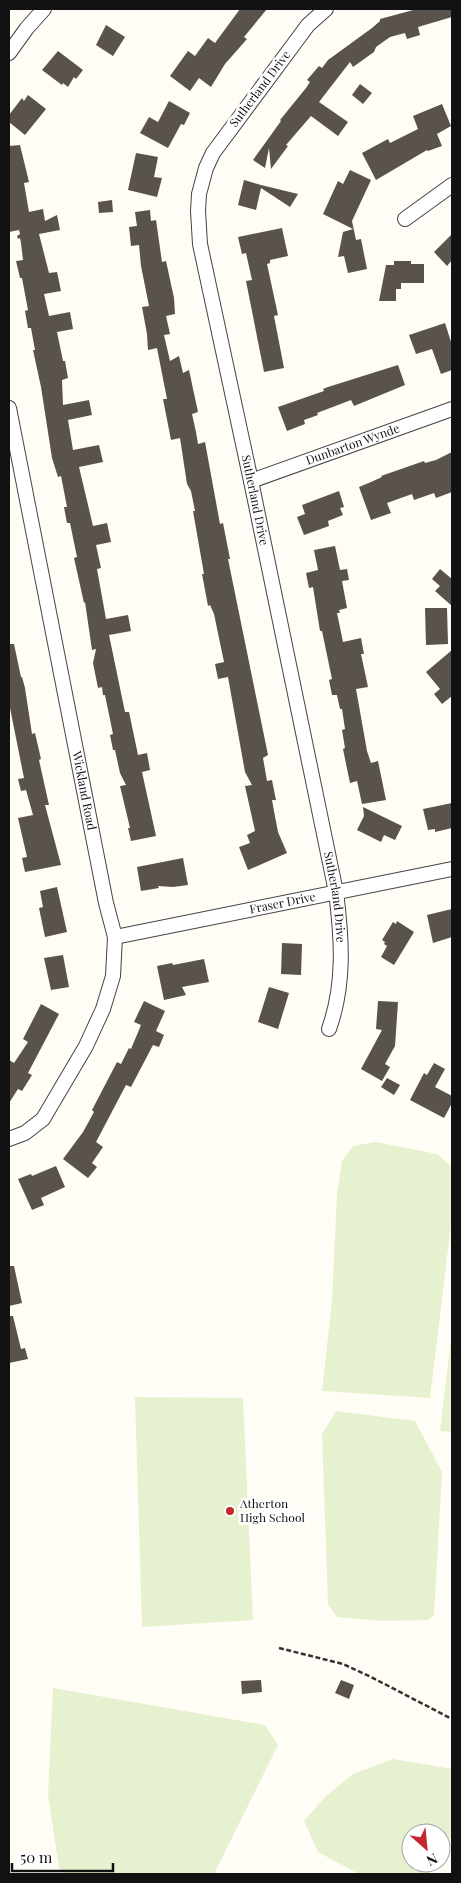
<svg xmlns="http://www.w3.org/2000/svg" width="461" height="1883" viewBox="0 0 461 1883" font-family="'Playfair Display',serif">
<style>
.pitch{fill:#e6f2cf}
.building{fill:#5a524d}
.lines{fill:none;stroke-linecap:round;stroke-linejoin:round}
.street-casing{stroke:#444;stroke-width:16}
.path{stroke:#333;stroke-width:2.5;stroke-dasharray:5 2.5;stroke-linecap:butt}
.street{stroke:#fff;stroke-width:14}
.poi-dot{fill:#c4262e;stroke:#fff;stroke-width:2}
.labels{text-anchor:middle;stroke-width:5;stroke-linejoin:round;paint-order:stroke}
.street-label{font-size:12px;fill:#111;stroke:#fff}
.poi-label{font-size:12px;fill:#111;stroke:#fff;text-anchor:start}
</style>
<rect width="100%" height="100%" fill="#fffdf5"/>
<path class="pitch" d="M376,1142L437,1154L451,1166L452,1216L430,1398L322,1391L332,1301L337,1194L342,1161L353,1146Z
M452,1330V1432L440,1431Z
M135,1397L243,1398L253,1620L142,1627Z
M336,1411L415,1421L442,1472L434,1615L428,1620L381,1621L337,1617L328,1604L322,1434Z
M53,1688L265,1725L278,1745L214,1874H65L59,1868L48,1795Z
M393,1759L452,1769V1835L441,1854V1833H411V1863H436L429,1874H359L318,1852L304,1821L326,1796L353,1774Z"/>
<path class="building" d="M240,9H267L244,37L247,39L225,64L211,87L199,78L190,91L170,76L188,51L195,56L208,38L215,43Z
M417,9H452V17L418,27L420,35L407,39L405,33L390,37L376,47L374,52L353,67L350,62L319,102L348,122L338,136L311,116L286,145L288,146L271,169L269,148L265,168L253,160L281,121L280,120L306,88L310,82L307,80L319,66L322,68L328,60L372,28L380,21V19Z
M106,25L125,37L113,56L96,45Z
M58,51L83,70L76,79L74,77L68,87L63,83L62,85L42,70Z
M360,84L372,93L363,104L352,95Z
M28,95L46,109L25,135L9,122V115L22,98L24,101Z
M169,101L190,113L184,125L181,124L168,148L140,133L149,117L158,122Z
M442,104L451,126L437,134L442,146L428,151L427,150L376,180L362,153L388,139L390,143L418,129L413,116Z
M20,145L29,182L24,183L29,212L43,209L45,221L57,215L60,230L39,234L49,273L57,272L61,291L44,294L49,316L70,312L73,329L57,332L63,361H65L68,378L62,380L63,405L89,400L92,415L68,420L73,450L99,445L103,462L79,467L93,526L107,523L111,542L96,545L101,568L97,569L106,619L128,615L131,631L109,635L125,712H129L138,755L147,753L150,770L142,772L156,836L131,841L128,828H130L120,786L126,785L120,773L115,750H113L110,735L113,734L105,695H103L102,687L98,688L93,663L96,649L92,650L85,602L84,603L74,558L77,557L70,523H67L64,507H67L61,476L58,477L52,458L41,387L33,350H35L31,328H28L25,311L28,310L22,278H20L16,261L23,260L21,243L20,238L18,239L17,236L20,234L19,230L9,232V146Z
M136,153L158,157L154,177L162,178L157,197L128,190Z
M350,170L371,180L352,221L356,240L361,239L367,269L348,273L344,256L338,257L343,232L353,229L323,214L338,181L343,184Z
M244,180L261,185L298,194L290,207L261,188L256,210L238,205Z
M112,200L113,212L99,213L98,202Z
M150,210L151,221L156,220L162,262L166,261L174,298L175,314L166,316L170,334L164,335L170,361L179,356L183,373L189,370L198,412L192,414L196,432L198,444L205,442L220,524L223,523L230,559H228L268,755L263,758L267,781L272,780L276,800H272L274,811L278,832L287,853L248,870L239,847L250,843L247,835L255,831L245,786L252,785L245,772L228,677L218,679L215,664L224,662L214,614L210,605L208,606L202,574H204L193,511H195L191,491L187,484L180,438L171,440L163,399H167L157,348L148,350L147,334L142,307L149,306L141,266L139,245L131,246L129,227L137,226L135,212Z
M282,228L288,256L270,260V263L267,264L278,315L274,316L284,368L264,372L246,281L252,280L246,253L242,254L238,237Z
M452,234V260L447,266L434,252Z
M394,261H411V264H424V283H401V289H396V301H379L386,265H394Z
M445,323L452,345V370L441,374L432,349L416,354L409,335Z
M398,365L405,385L354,406L351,400L317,413L318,415L304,420L305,424L287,431L278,407L324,391L323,389L328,387Z
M452,452V492L436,498L434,493L414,500L412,494L387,503L391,513L371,520L359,487L371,482L382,477L381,476L424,461L425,463L436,460Z
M339,491L344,507L340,508L343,515L328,521L329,526L304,535L297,517L305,514L302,505Z
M335,546L340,570L347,569L349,580L342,581L347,608L339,610L340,613H337L343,642L361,638L364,654H361L368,687L356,689L367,751L371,763L378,761L386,800L362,804L357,781L350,783L343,749L345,748L342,730L345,729L342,709H340L337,695H332L329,680L332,679L322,631H320L313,587L309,588L306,573L318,570L314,550Z
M440,569L452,579V606L435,591L440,586L432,579Z
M425,608H447L448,644L426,645Z
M9,644H14L21,677H22L25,688L30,721L32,734L35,733L41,759L39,760L49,805H45L61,865L25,872L22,858L27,857L18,818L33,815L26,790L21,791L18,779L24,778L9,703Z
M452,650V696L442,704L434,694L440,689L426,672Z
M452,803V828L435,832V829L428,830L423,809Z
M363,807L402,826L395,840L384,835L381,842L357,830L364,816Z
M183,858L188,885L173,887L158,886L159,888L141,891L137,867Z
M57,887L67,932L45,937L39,908L43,907L40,891Z
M452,909V937L433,943L427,915Z
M397,921L414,932L394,965L381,957L387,946L384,944L385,942L382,940L393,922L396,924Z
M282,943L302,944L301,975L281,974Z
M63,955L69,987L51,990L44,958Z
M204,959L209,982L182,987L186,995L164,1000L157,966L172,963L173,965Z
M269,987L289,993L278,1029L258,1022Z
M144,1001L165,1011L156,1031L164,1035L159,1047L153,1045L131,1087L126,1085L96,1142L103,1147L92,1163L97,1167L88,1178L63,1159L83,1132L94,1112L92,1110L117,1062L121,1064L129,1048L131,1049L141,1025L134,1022Z
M378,1001L398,1002L395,1046L385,1064L390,1067L382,1081L361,1069L382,1030L376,1029Z
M41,1004L59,1014L28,1073L32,1075L22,1091L18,1089L9,1103V1060L14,1063L28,1042L23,1039Z
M434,1063L445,1069L435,1087L452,1096V1103L444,1118L410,1100L424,1073L427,1075Z
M387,1078L400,1085L394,1095L381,1087Z
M56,1166L65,1187L41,1198L44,1205L32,1210L18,1179L31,1174L32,1176Z
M9,1266H14L22,1303L9,1306Z
M9,1316H13L21,1349L25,1348L28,1359L9,1363Z
M261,1680L262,1692L242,1694L241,1681Z
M341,1680L354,1685L349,1699L335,1693Z"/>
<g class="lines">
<defs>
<g id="street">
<path id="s1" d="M326,9L308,25L213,153L206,168L199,194L198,211L200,244L251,481L336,892C342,939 345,984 329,1029"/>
<path d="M9,53L27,28L44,9"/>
<path d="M405,219L452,185"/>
<path id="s2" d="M9,408L106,903L115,937L113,976L103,1009L86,1046L43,1119L25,1133L9,1139"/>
<path id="s3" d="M251,481L452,409"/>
<path id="s4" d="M115,937L452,869"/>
</g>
</defs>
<use href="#street" class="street-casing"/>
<path class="path" d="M279,1648L343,1664L371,1677L452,1719"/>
<use href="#street" class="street"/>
</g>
<circle class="poi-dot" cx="230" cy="1511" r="5"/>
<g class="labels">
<g class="street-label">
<text transform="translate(260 89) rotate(-53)" y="4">Sutherland Drive</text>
<text dy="4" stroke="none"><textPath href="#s3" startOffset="108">Dunbarton Wynde</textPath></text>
<text dy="4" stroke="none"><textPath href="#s1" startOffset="539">Sutherland Drive</textPath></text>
<text dy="4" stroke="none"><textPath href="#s2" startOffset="390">Wickland Road</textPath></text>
<text dy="4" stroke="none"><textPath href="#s1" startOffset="944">Sutherland Drive</textPath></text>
<text dy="4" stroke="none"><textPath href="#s4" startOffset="171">Fraser Drive</textPath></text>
</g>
<g class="poi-label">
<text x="240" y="1508">Atherton<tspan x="240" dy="14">High School</tspan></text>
</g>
</g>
<rect width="461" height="1883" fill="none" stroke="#111111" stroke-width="20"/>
<g transform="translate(426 1848) rotate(153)"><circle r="24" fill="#ffffff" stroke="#a0a0a0"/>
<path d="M0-4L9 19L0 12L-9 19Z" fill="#c4262e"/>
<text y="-8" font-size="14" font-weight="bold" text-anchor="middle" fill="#111111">N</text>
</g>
<path d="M12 1863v8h101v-8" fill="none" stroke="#111111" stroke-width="2.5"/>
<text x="20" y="1863" font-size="15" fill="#111111" stroke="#ffffff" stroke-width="4" paint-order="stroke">50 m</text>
</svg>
